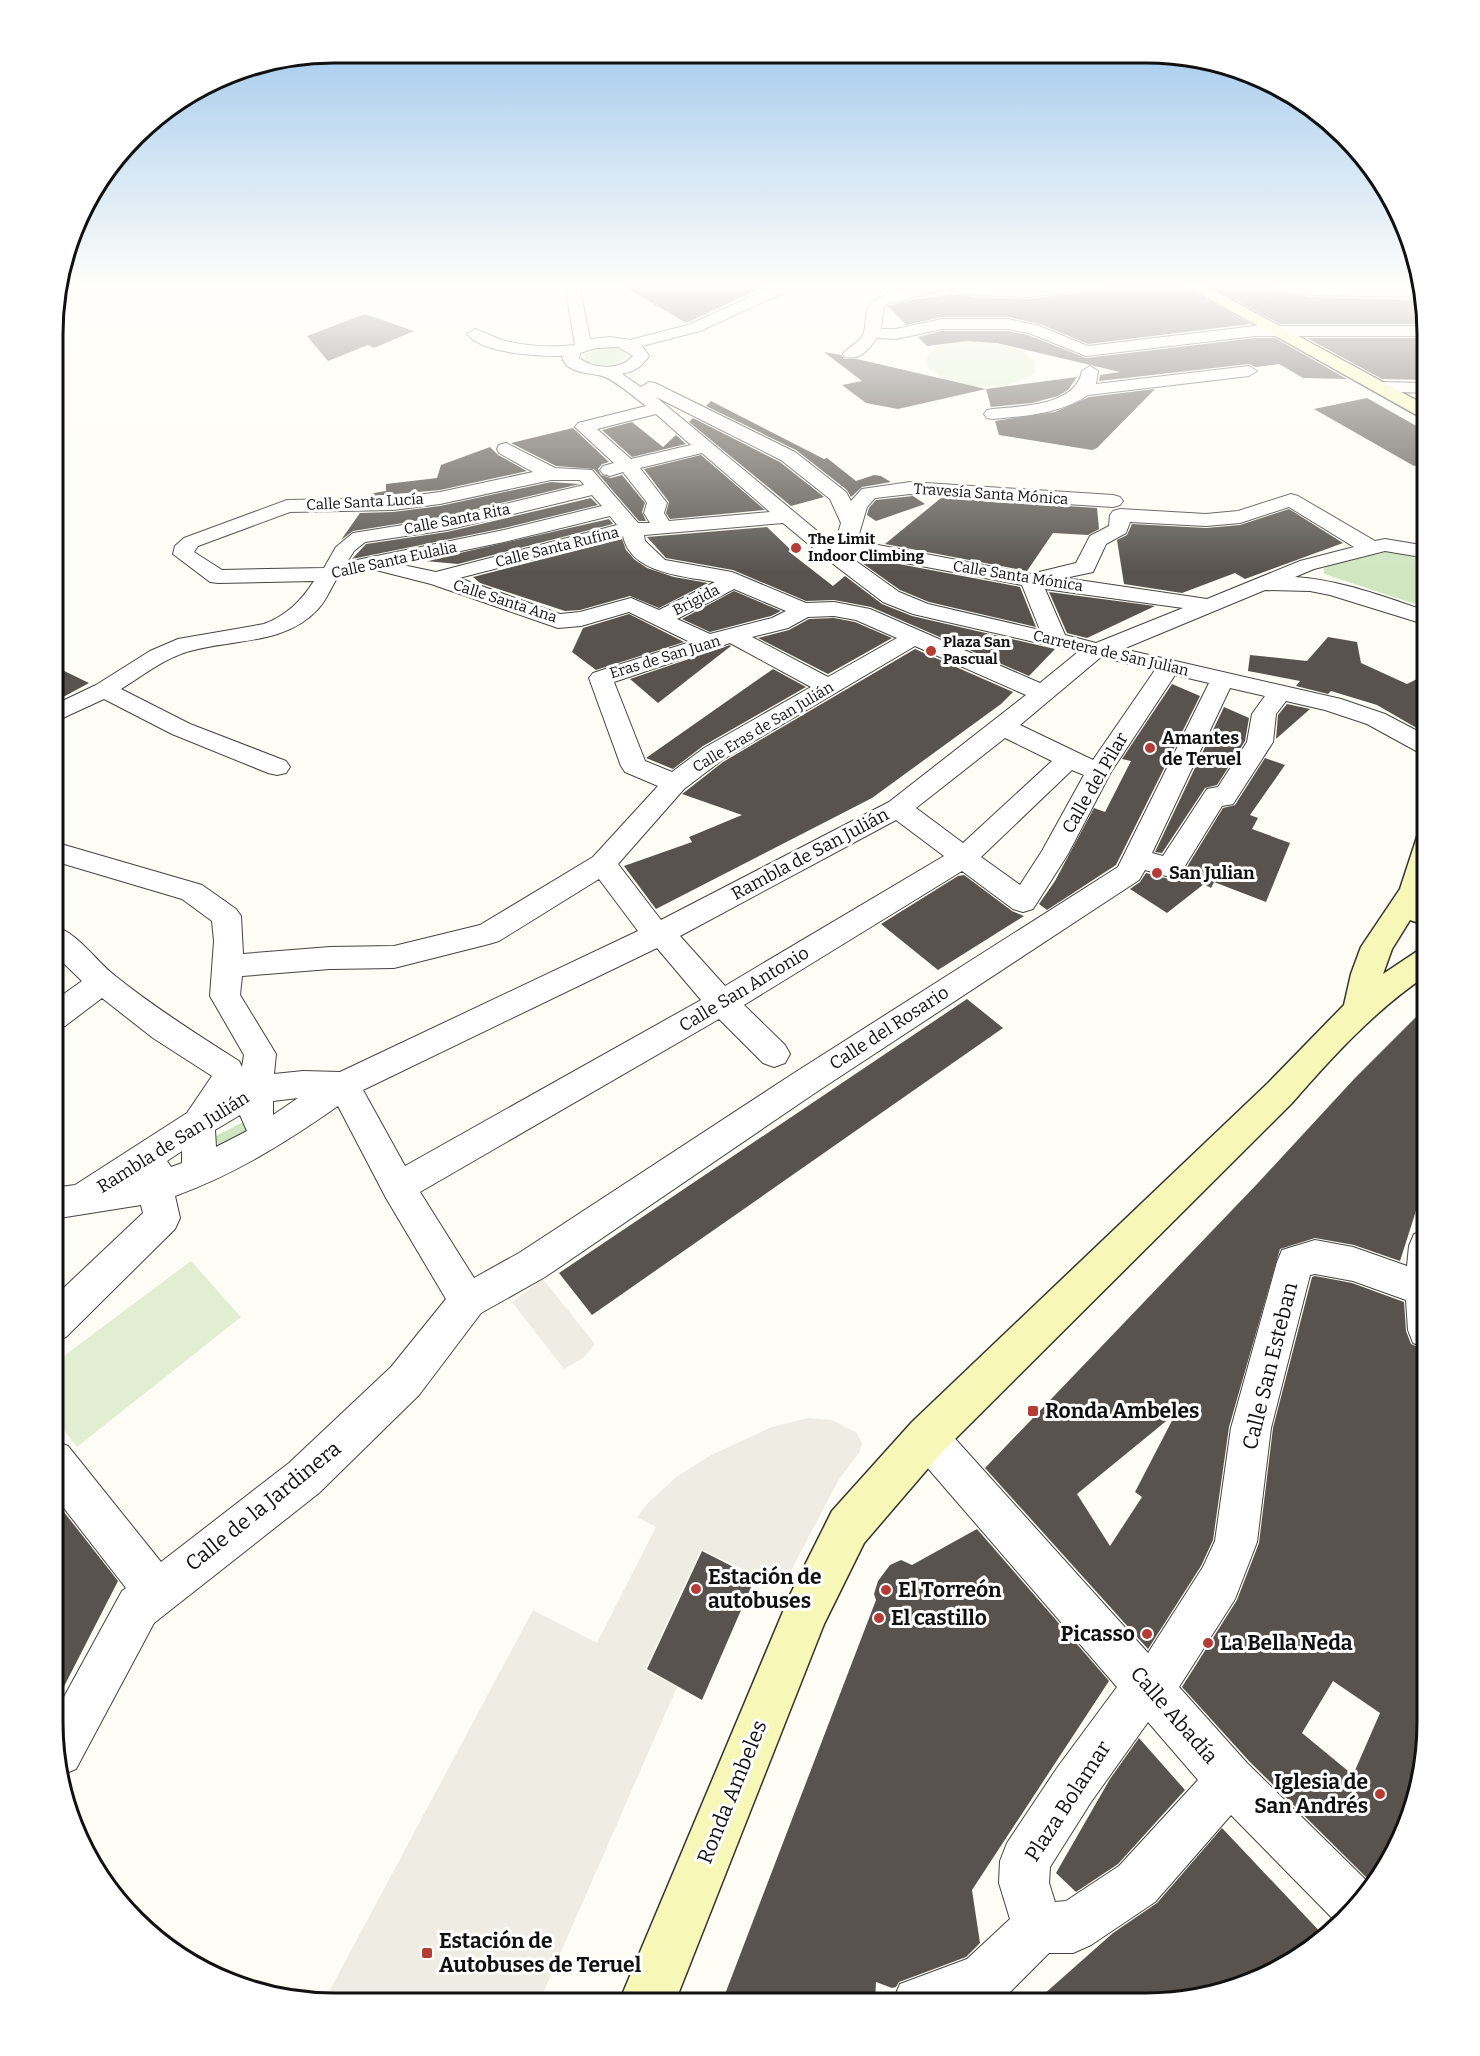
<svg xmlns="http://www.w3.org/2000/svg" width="1480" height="2056" viewBox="0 0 1480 2056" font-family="Bitter,serif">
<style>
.green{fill:#d0e6c1}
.pitch{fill:#e2eed2}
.plaza{fill:#efede3}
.building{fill:#58534e;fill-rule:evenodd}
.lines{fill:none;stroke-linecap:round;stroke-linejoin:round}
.street-casing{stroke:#444;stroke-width:2}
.secondary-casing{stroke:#333;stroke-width:3}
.street{fill:#fff;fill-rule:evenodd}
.secondary{fill:#f7f7b7;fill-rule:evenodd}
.poi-dot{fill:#b43c35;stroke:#fff;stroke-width:2}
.labels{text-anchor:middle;stroke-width:6;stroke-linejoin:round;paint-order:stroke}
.far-street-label{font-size:15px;fill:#111;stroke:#fff}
.far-poi-label{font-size:15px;font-weight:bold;fill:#111;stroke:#fff;text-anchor:start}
.poi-label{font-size:18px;font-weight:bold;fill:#111;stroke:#fff;text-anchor:start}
.street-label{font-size:18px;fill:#111;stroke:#fff}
.near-street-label{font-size:21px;fill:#111;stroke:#fff}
.near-poi-label{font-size:21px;font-weight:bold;fill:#111;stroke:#fff;text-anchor:start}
.rim{fill:none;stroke:#111;stroke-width:3}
</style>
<rect width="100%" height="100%" fill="#fefdf5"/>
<path class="green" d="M601,348H615L625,352L626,357C616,367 597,367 585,360V354Z
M1391,551L1427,561V608L1324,574V568L1335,563Z
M247,1120L253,1130L220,1148L214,1137Z"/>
<path class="pitch" d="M982,341L1012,347L1022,351L1035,361V372C1011,394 945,391 926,364C928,340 965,341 982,341Z
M191,1261L241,1317L77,1447L53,1416V1364Z"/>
<path class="plaza" d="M543,1279L595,1344L583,1358L564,1369L512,1302Z
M808,1418L832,1420L857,1433L862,1443L860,1451L838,1481L782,1588L701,1549L645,1670L677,1687L539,2002L324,2001L533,1610L597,1643L656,1527L637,1517L648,1503L676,1477L711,1455L772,1427Z"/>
<path class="building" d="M620,284H770L686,323Z
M1111,284H1181L1250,324L1088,344L1040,324L1008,317H942L906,325L888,306L911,300L958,294L973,297L1027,299L1102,290Z
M1206,284H1270L1274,289L1310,297L1420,300L1425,324H1280Z
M365,314L414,331L374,348L368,345L328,361L307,336Z
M942,331H1008L1028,335L1086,358L1255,338H1275L1347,379L1303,378L1279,364L1256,367L1249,364L1099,381L1100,375L1120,372L997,343L967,341L927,346L918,337Z
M1307,338H1427V355L1416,354L1427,368V380L1382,379Z
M824,352L841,355L845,359H857L986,389L1077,377L1068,390L1058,396L1032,403L991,407L986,389L898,409L866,403L842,385L862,381Z
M1155,389L1097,448L1092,450L999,435L995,421L1055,412L1089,397Z
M1367,398L1427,432V464L1414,466L1314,409Z
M711,401L824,459L827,458L856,481L874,475L881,476L891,482L862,487L851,497L847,490L796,450L706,406Z
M693,418L780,462L824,497L791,506L689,422Z
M632,422L663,447L676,435L686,444L632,457L602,430Z
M573,428L609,462L602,464L598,469L601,475L611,478L622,475L645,503L642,512L646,521H639L594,469L556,466L511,443Z
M490,447L498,455L527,471L440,490L372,496L374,493L386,491V484L437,478L441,465Z
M701,455L765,510L670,519L666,513L669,502L644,469Z
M551,482L580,484L447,516L353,531L341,540L360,513L393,512L440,506Z
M913,496L925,504L876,521L867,515L869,508L876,500Z
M591,498L598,505L504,528L352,559L366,544L447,532Z
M941,498L1097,508L1099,529L1088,535L1053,533L1027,571L885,544Z
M1289,509L1343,543L1245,579L1235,573L1182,593L1124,584L1117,540L1127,535L1132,524L1206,528L1240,525Z
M609,519L613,524L458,564L425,561Z
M767,527L791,550L788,551L833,586L845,576L882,604L912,616L1055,649L1029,676L871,607L834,600L806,601L733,570L666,558L647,537Z
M622,539L626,550L635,560L647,568L674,577L708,583L659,608L630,596L580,610L565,611L480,583L473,577Z
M867,558L1020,587L1036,627L929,602L900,590L862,563Z
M734,591L781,611L771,616L710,632L682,619Z
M1049,592L1155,606L1087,638L1067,633Z
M629,614L684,642L596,670L572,652L583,628Z
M834,618L855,622L892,638L828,674L758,638L789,630L809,619Z
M1328,637L1357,642L1361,663L1407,684L1427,674V734L1377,705L1331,691L1328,694L1296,686L1300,681L1248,671L1250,655L1307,661Z
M730,645L731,646L658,703L630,679Z
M915,649L1013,692L1001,704L872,798L656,909L624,866L692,842L689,837L742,815L682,794L686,791L723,762Z
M54,666L89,683L54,702Z
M773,669L806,687L703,746L673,769L646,758Z
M1172,684L1200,696L1116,865L1047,910L1039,904L1055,881L1094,808L1105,812L1131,761L1122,759Z
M1287,704L1310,709L1276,739L1278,715Z
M1224,707L1249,718L1245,741L1217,785L1205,788L1162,853L1155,852Z
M1265,758L1285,765L1250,815L1258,818L1252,829L1290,843L1266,902L1214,882L1211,888L1204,884L1167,913L1130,889L1140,882L1146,873L1169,879L1182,875L1223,808L1235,805Z
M964,875L1012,911L1024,916L938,970L881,924L958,876Z
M967,999L1003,1028L592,1315L559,1273Z
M1427,1006V1163L1415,1214L1400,1261L1354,1245L1315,1238L1280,1249L1229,1427L1213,1540L1201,1566L1148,1649L985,1468L1257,1184L1355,1078ZM1176,1413L1135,1492L1142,1497L1110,1546L1077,1494Z
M1315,1276L1352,1283L1404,1302L1406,1331L1411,1344L1420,1348L1427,1443V1741L1412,1813L1380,1879L1374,1885L1249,1761L1182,1687L1237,1600L1259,1543L1273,1428L1312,1277ZM1333,1681L1380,1713L1353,1775L1302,1733Z
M53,1498L118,1581L53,1708Z
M977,1529L1109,1681L972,1890L980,1943L966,1957L899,1982L896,1987L892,1988L876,1982L875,2003L722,2002L876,1600L874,1594L878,1581L890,1565L901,1560L912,1565Z
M702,1551L755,1578L702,1700L647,1669Z
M1139,1738L1185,1790L1118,1864L1076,1892L1056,1873L1110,1779Z
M1222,1828L1326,1938L1270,1975L1148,2003H1034L1113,1933L1157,1903Z"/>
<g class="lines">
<defs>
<path id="street" d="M565,284H579L590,339L610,337L630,340L688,325L779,284H798L796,287L700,331L642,346L649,356C642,367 635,371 622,374L641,387L649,382L655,383L795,452L846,492L851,501L862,489L910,482L1113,495L1120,497L1123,501L1120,505L1113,507L910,494L875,498L867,507L857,541L1031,574L1076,563L1090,536L1109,526L1110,515L1113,511L1120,509L1206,514L1238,511L1291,494L1298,496L1375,541L1385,539L1427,546V558L1385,551L1314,569L1295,577C1341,580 1384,597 1427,611V625L1330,595L1310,591L1265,590L1123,649L1341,699L1385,714L1427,736V754L1418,752L1367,724L1325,710L1286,701L1276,714L1273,742L1233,804L1222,806L1180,874L1170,877L1145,870L1139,880L815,1093L545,1277L481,1313L419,1395L319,1493L154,1623L76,1769L64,1774L53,1717L122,1591L126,1588L53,1494V1440L68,1446L161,1562L289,1463L391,1367L446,1299L386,1198L338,1106C285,1143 235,1174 175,1196L180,1218L175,1229L66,1337L53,1342V1298L143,1213L141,1205L53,1219V1188L75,1185L187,1113L212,1076L153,1038L102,998L65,1026L54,1029V1001L82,981L54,954V926C78,933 95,960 114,975C154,1007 196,1034 239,1061L242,1067L244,1055L210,996L214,941L212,921L182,899L54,861V842L202,885L236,909L241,916L243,954L330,947L394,946L480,925L593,857L658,786L625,772L621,766L589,678L593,673L690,642L629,612L581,626L558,628L431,584L372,569L337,578C331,588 326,601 318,609C286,644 236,639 194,650C167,656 144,675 121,689L190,724L286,761L290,767L286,773L277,775L268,773L172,734L104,699L54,722V705L96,685L150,651L178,639L264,624C287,615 301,601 314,581L218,583L210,582L173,554L175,546L184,538L287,500L393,498L440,492L533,472L499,453L497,449L499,445L506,443L555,468L592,470L638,523H650L644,513L647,503L645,500L623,472L610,476L603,474L600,470L603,466L614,463L575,427L578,423L646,406C635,398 615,380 602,376C588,372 566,374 562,356C538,356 482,354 467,334L475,329C484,332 493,337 502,340C525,346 551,348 575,345ZM618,347L633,356C620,371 594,369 579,358L580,353L596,348ZM656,397L781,460L830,499L841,523L836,540L838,543L834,545ZM656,414L691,445L631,459L597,429ZM702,453L770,512L669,521L664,513L667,503L640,468ZM551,480H580L584,485L447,518L353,533L336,547L324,568L222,570L194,552L198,546L290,512L393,510L440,504ZM592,495L602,506L504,530L347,562L354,551L365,542L447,530ZM1289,507L1354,547L1300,561L1207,599L1065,578L1093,572L1106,544L1126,533L1130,522L1206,526L1240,523ZM610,516L617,525L436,572L398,564L504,542ZM783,523L824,557L883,602L913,614L1078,652L1040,683L870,609L834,602L806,603L732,572L665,560L645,541L644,535ZM623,536C631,574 684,576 715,582L659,610L631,598L580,612L560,614L459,578ZM852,553L1022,585L1040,630L928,604L899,592L846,554ZM734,589L786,611L772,618L710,634L677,619ZM1045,589L1183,608L1096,643L1065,635ZM834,616L856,620L897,638L828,677L752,637L788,628L808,617ZM730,643L811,687L704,748L672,772L645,761L614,682ZM915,646L1026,695L889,802L661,920L618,864L684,789L722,760ZM1101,657L1155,670L1093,760L1020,725ZM1175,675L1209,683L1118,867L791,1075L519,1253L474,1278L420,1192L719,1019L763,1063L774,1067L785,1063L790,1054L785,1045L744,1005L962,871L1013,909L1023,912L1033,909L1068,854L1111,772ZM1230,688L1265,696L1252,714L1247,742L1218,787L1207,789L1163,856L1152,853ZM1005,738L1052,761L963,843L916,808ZM1072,770L1084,775L1042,851L1020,885L981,857ZM896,820L944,856L725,986L680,936ZM599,879L638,931L340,1072L303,1071L274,1074L276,1054L240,995L242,976L330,969L394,968L489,944L499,941ZM657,948L701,1000L405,1166L363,1090ZM298,1098L273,1115V1101ZM240,1115L247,1131L216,1147L215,1130ZM182,1151V1163L171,1167L167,1161Z
M930,284L1027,287L1062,284H1109L1102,288L1027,297L973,295L946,289L887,304L883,310L881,329H896L942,319H1008L1039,326L1088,346L1255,326H1426L1427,336H1255L1086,356L1029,333L1008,329H942L896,339L877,338C869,349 860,361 845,357L843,354C849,346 858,344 863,335C866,328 865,319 867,311C874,291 911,289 930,284Z
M1272,284L1417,288L1419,297L1310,295L1274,287Z
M1090,366L1098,371L1096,384L1249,366L1257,371L1249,376L1088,395C1061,414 1024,416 993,419L987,418L984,414L987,410L993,409C1021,406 1076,406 1082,371Z
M1380,382L1427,383V393L1374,391L1371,387L1374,383Z
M1427,1230V1348L1413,1343L1408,1330L1406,1300L1353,1281L1315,1274L1310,1275L1271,1428L1257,1542L1235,1599L1179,1687L1247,1763L1373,1887L1338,1924L1231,1815L1155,1902L1091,1945L1073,1953H1049L1003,1999L992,2003H892L900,1984L967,1959L1010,1919L999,1883L1000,1861L1007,1843L1057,1768L1117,1687L913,1451L907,1437L913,1423L927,1417L941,1423L1148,1653L1203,1567L1215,1541L1231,1428L1277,1262L1282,1250L1315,1240L1353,1247L1407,1266L1409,1246L1414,1234ZM1148,1722L1198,1780L1119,1866L1066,1901L1055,1902L1049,1883L1050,1867L1091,1802Z"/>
<path id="secondary" d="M1183,284H1202L1427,406V418L1420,417Z
M1427,834V918L1416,922L1410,920L1392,949L1383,974L1416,952L1427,948V975C1375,1010 1333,1056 1292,1103L942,1452L864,1543L824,1624L675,2002H619L790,1595L832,1511L912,1422L1268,1083L1344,1005L1351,974L1361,947L1400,889L1417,837Z"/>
</defs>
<use href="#street" class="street-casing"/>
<use href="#secondary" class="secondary-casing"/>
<use href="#street" class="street"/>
<use href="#secondary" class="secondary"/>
</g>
<linearGradient id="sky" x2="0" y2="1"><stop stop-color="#97c3ec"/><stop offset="0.5" stop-color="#fffefa"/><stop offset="1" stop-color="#fffefa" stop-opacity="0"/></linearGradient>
<rect width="1480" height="572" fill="url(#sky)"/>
<g class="poi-dot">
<circle cx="796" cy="548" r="6"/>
<circle cx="931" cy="651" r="6"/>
<circle cx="1150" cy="748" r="6"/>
<circle cx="1157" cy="873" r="6"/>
<rect x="1027" y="1405" width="12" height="12" rx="3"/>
<circle cx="696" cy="1589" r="6"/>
<circle cx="886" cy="1590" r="6"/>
<circle cx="879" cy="1618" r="6"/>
<circle cx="1147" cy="1634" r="6"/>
<circle cx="1208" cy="1643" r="6"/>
<circle cx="1380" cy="1794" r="6"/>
<rect x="421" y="1947" width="12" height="12" rx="3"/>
</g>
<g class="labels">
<g class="far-street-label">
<text transform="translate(991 494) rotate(4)" y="5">Travesía Santa Mónica</text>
<text transform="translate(365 502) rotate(-3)" y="5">Calle Santa Lucía</text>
<text transform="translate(457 519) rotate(-11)" y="5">Calle Santa Rita</text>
<text transform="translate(557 547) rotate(-14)" y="5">Calle Santa Rufina</text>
<text transform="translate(394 560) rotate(-12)" y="5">Calle Santa Eulalia</text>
<text transform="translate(1018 576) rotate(9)" y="5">Calle Santa Mónica</text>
<text transform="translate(696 600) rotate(-27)" y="5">Brigida</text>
<text transform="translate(505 601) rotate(18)" y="5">Calle Santa Ana</text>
<text transform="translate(1111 653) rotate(13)" y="5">Carretera de San Julian</text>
<text transform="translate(665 657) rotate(-17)" y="5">Eras de San Juan</text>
<text transform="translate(763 727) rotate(-31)" y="5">Calle Eras de San Julián</text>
</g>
<g class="far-poi-label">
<text x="808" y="544">The Limit<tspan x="808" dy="17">Indoor Climbing</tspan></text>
<text x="943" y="647">Plaza San<tspan x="943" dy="17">Pascual</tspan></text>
</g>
<g class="poi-label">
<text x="1162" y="744">Amantes<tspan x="1162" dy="21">de Teruel</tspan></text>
<text x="1169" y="879">San Julian</text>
</g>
<g class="street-label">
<text transform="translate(1095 783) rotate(-60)" y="6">Calle del Pilar</text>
<text transform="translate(810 854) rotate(-28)" y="6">Rambla de San Julián</text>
<text transform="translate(744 989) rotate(-31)" y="6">Calle San Antonio</text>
<text transform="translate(889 1028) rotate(-33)" y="6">Calle del Rosario</text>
<text transform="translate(173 1142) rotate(-32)" y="6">Rambla de San Julián</text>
</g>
<g class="near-street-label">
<text transform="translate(1270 1366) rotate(-76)" y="7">Calle San Esteban</text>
<text transform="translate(263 1506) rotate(-39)" y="7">Calle de la Jardinera</text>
<text transform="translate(1174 1715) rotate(49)" y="7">Calle Abadía</text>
<text transform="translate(732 1792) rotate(-68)" y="7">Ronda Ambeles</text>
<text transform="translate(1068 1801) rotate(-57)" y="7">Plaza Bolamar</text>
</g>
<g class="near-poi-label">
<text x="1045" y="1418">Ronda Ambeles</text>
<text x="708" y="1584">Estación de<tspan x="708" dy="24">autobuses</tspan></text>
<text x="898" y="1597">El Torreón</text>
<text x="891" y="1625">El castillo</text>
<text x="1135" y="1641" text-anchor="end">Picasso</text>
<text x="1220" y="1650">La Bella Neda</text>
<text x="1368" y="1789" text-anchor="end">Iglesia de<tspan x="1368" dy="24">San Andrés</tspan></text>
<text x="439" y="1948">Estación de<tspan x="439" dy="24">Autobuses de Teruel</tspan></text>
</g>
</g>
<path d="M0 0H1480V2056H0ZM334 63H1146A271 271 0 0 1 1417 334V1722A271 271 0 0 1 1146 1993H334A271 271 0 0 1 63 1722V334A271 271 0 0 1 334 63Z" fill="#fff" fill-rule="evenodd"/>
<path class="rim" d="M334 63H1146A271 271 0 0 1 1417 334V1722A271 271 0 0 1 1146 1993H334A271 271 0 0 1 63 1722V334A271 271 0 0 1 334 63Z"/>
</svg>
